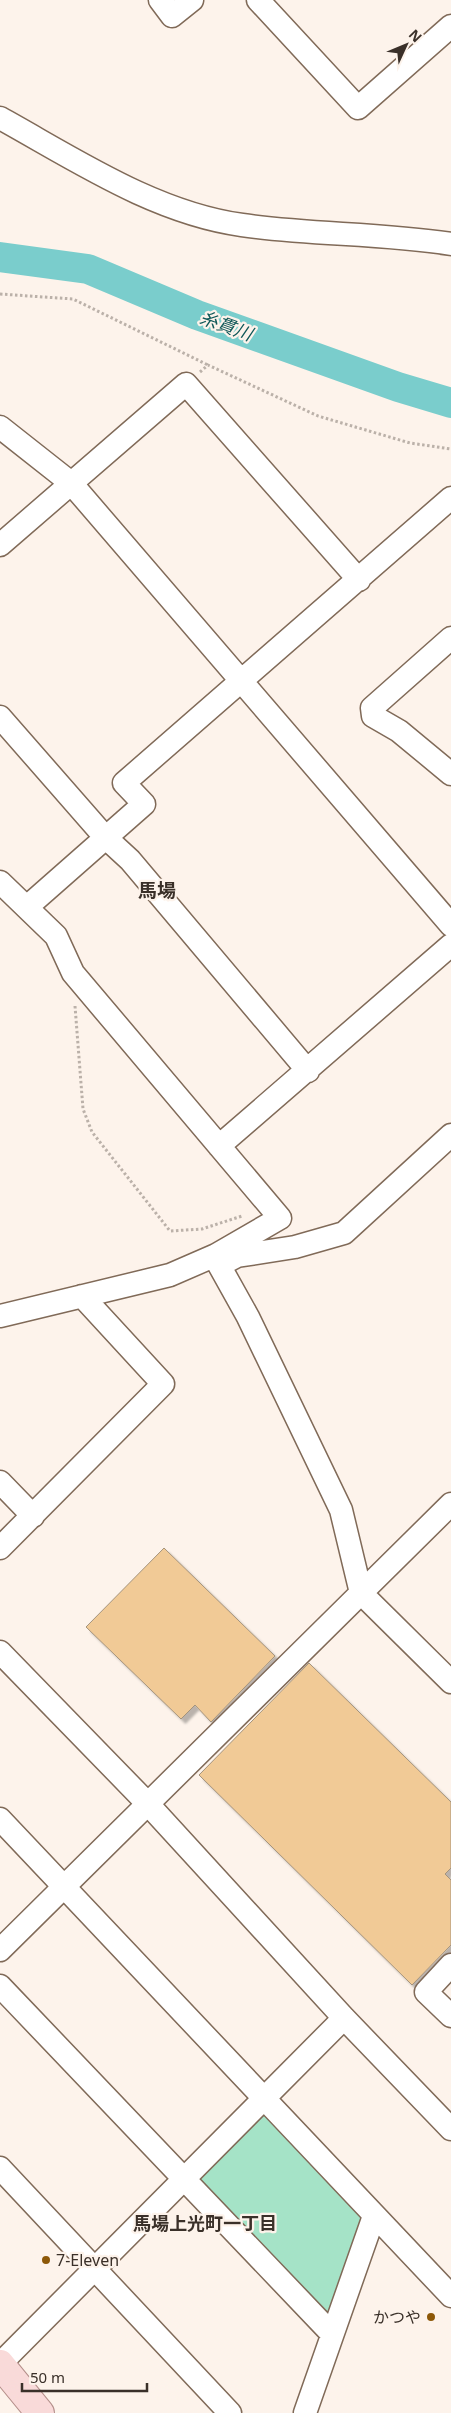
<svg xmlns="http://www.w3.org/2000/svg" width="451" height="2413" viewBox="0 0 451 2413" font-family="'Noto Sans','Noto Sans JP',sans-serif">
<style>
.green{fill:#a5e3c7}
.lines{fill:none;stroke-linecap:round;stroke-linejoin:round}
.river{stroke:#7acdcc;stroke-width:30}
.building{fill:#f1ca96;stroke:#a4937c;filter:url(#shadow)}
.minor-casing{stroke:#806a58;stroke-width:25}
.major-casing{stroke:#b48f8a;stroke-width:30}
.path{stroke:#bbb1a9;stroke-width:3;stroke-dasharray:2.5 2.5;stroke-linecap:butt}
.minor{stroke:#fff;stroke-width:22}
.major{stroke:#f9dad9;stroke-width:28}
.poi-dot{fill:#8d5808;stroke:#fdf3eb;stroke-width:2}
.labels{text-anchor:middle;stroke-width:4.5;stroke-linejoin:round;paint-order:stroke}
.poi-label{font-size:16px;fill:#3a3029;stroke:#fdf3eb;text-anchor:start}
.water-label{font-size:18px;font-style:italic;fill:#0f5858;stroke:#fdf3eb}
.neighbourhood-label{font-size:18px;font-weight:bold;fill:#3a3029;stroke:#fdf3eb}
.quarter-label{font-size:19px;font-weight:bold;fill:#3a3029;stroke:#fdf3eb}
</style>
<defs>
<filter id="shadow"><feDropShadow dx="4.5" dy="4.5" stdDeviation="1" flood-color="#0004"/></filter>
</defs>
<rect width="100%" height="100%" fill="#fdf3eb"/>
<path class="green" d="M262,2111L365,2218L328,2318L195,2180Z"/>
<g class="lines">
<path class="river" d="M0,257L88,269L197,315L398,387L451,403"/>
</g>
<path class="building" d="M164,1548L275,1656L211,1722L195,1705L181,1719L86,1627Z
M309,1663L451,1802V1868L445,1874L451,1880V1945L412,1985L199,1775Z"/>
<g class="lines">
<defs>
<path id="minor" d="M160,0L172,16L192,0
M258,0L358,108L451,26
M0,118C76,160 155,213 242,225C311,235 382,233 451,244
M0,427L71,483L451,925
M0,545L186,384L359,580
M451,638L372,708L373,716L399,731L451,774
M0,717L105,837L130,860L308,1071
M0,882L56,936L73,973L280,1218L216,1255L170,1275L0,1316
M27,907L144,804L124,783L451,498
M219,1146L451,945
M216,1255L219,1265L248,1317L341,1510L361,1593L451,1682
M220,1265L237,1256L295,1247L344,1233L451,1135
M0,1482L33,1516
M0,1548L163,1384L82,1296
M0,1652L147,1803L344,2018L451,2129
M0,1819L451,2296
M0,1950L451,1504
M451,1965L426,1992L451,2016
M0,1986L332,2334
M0,2168L230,2413
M0,2364L344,2018
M305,2413L374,2216"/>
<path id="major" d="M0,2364L40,2413"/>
</defs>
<use href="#minor" class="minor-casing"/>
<use href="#major" class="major-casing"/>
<path class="path" d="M0,294L73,299L208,365
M200,372L208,365L318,416L410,443L451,449
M75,1006L83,1109L92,1132L170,1231L202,1229L242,1216"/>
<use href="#minor" class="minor"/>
<use href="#major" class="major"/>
</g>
<g class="poi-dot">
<circle cx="46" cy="2260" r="5"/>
<circle cx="431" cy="2317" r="5"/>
</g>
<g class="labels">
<g class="poi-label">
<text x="56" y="2266">7-Eleven</text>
<text x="421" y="2323" text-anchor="end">かつや</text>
</g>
<g class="water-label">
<text transform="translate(226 326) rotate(20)" y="6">糸貫川</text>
</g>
<g class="neighbourhood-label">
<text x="205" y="2230">馬場上光町一丁目</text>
</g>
<g class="quarter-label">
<text x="157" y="897">馬場</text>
</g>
</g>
<g transform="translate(406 45) rotate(46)" stroke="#fdf3eb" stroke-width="4" paint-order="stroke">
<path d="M0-4L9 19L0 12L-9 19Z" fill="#3a3029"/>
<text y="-8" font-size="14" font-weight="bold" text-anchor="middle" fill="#3a3029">N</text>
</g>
<path d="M22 2383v8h125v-8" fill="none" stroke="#3a3029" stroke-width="2.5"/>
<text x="30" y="2383" font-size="15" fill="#3a3029" stroke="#fdf3eb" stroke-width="4" paint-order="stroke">50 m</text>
</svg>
